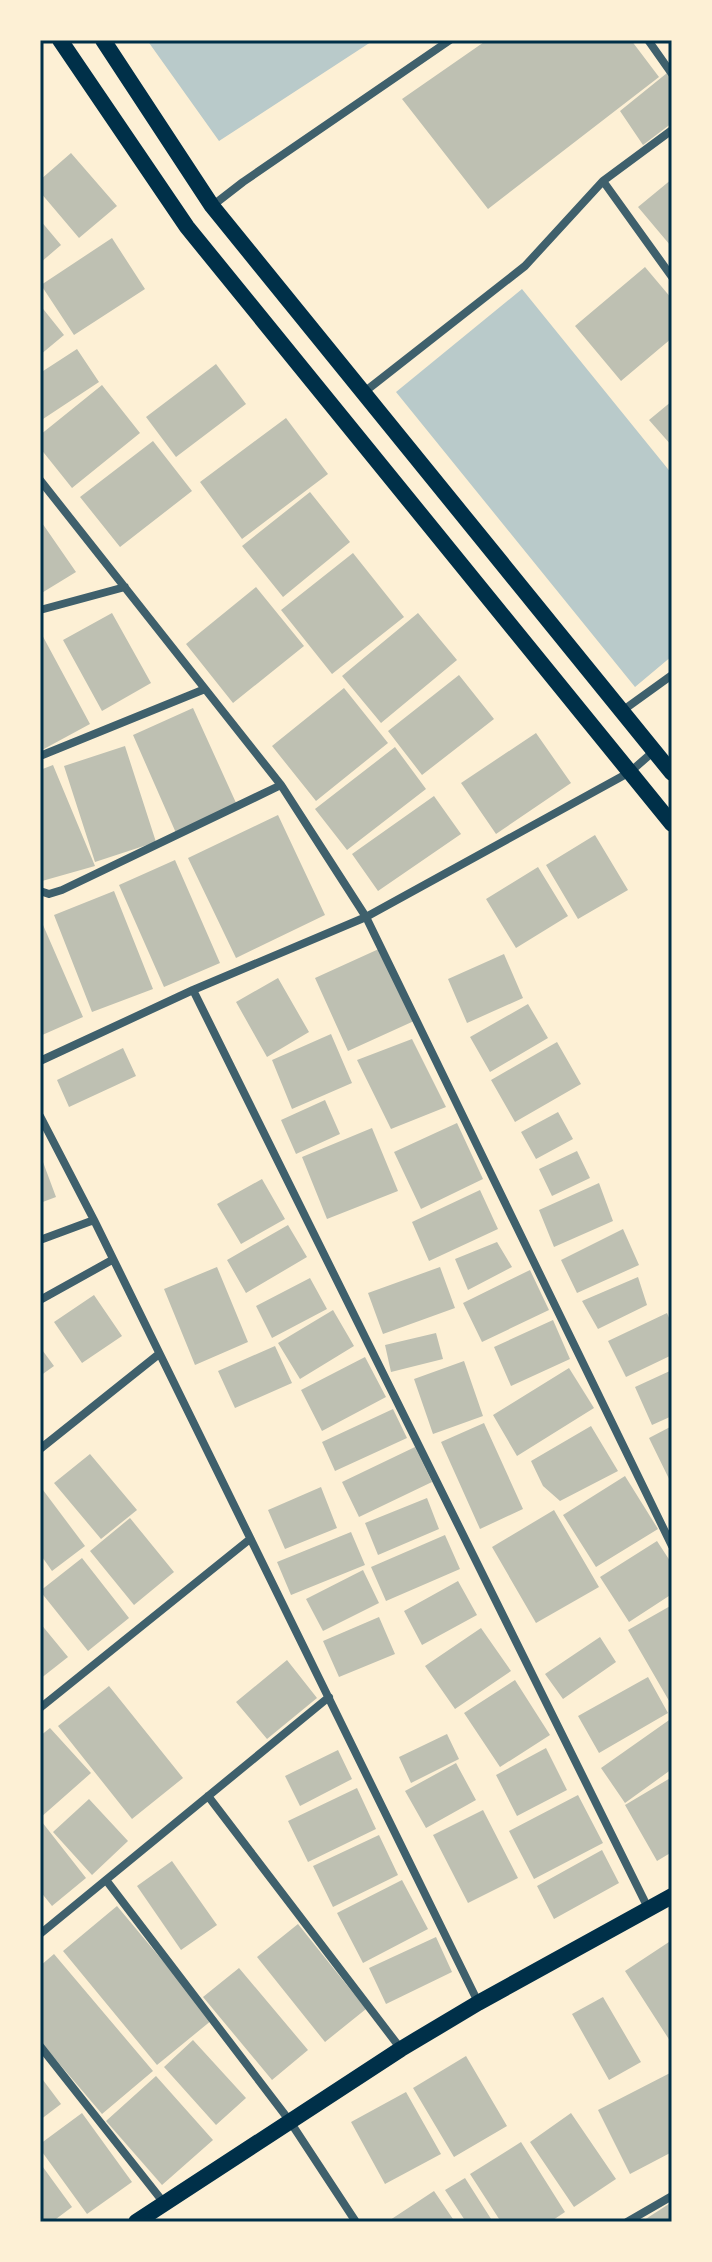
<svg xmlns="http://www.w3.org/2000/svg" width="712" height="2262" viewBox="0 0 712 2262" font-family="'Work Sans',sans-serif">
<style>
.green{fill:#b9caca}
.building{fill:#bec0b2}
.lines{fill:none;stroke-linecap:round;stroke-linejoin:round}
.minor{stroke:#3f606c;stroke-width:8}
.secondary{stroke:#003049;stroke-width:16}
.neatline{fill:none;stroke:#003049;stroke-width:3}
</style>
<rect width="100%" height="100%" fill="#fdf0d5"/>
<path class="green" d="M147,40H374L219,141Z
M522,289L672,474V656L635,687L396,392Z"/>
<path class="building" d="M487,40H631L659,77L488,209L402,99Z
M667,73L672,80V123L643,145L620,111Z
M71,153L117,206L79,238L40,192V180Z
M672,179V243L670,245L638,207Z
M40,220L61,245L40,263Z
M112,238L145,289L74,335L41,285Z
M645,267L672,299V338L621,381L575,326Z
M40,305L64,335L40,355Z
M77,349L99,382L40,421V373Z
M216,364L246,404L176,457L146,417Z
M102,385L140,433L72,488L40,448V435Z
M672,401V446L649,420Z
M286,418L328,474L242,539L200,482Z
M153,441L192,491L120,547L80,497Z
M310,492L350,542L283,597L242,546Z
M40,520L76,572L40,594Z
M353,553L404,617L332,674L281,610Z
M256,587L304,646L233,703L186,644Z
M112,613L151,683L102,711L63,640Z
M418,613L457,660L381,723L342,676Z
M40,631L90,724L42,750L40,747Z
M459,675L494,719L422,775L388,731Z
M344,688L388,743L316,801L272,746Z
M193,708L237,805L176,833L133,735Z
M536,733L571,783L496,834L461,783Z
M125,746L156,842L95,862L64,766Z
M395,747L426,789L347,850L315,809Z
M53,765L95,866L42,881L40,877V770Z
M434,796L461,834L378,891L352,854Z
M278,815L325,915L236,958L188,858Z
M595,835L628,890L578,919L546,865Z
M175,860L220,963L164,987L119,885Z
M538,867L568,916L516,948L486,899Z
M114,891L153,989L92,1012L54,915Z
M40,918L83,1017L40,1036Z
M381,948L414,1021L348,1051L315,978Z
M504,954L523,998L467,1023L448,979Z
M278,978L309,1032L267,1057L236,1002Z
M528,1004L548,1038L490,1072L470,1037Z
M331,1034L352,1083L292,1109L272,1060Z
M412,1039L446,1107L391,1129L357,1060Z
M557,1042L581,1084L515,1122L491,1080Z
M123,1048L136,1076L69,1107L57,1080Z
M325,1100L340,1134L296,1154L281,1120Z
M558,1112L573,1139L536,1159L521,1132Z
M457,1123L483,1179L421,1209L394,1152Z
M372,1128L398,1191L327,1219L302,1157Z
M577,1151L590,1178L552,1196L539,1169Z
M40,1154L56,1197L40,1203Z
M262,1179L285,1219L241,1244L217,1204Z
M599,1183L613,1221L554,1247L539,1210Z
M480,1190L498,1229L429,1261L412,1222Z
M288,1225L307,1257L246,1293L227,1260Z
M623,1229L639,1265L577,1293L561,1260Z
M497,1242L512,1267L468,1290L455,1259Z
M217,1267L248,1342L195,1365L164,1289Z
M440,1267L455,1308L383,1334L368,1293Z
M530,1270L549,1310L482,1342L463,1303Z
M638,1277L647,1305L598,1329L582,1301Z
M310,1278L327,1309L272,1338L256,1306Z
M94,1295L122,1336L82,1363L54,1322Z
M333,1310L354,1346L300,1379L278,1343Z
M667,1313L672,1325V1355L626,1377L608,1341Z
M553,1320L570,1359L511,1386L494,1347Z
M436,1333L443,1359L391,1372L385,1345Z
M275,1346L292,1383L235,1408L218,1371Z
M40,1347L54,1366L40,1376Z
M365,1357L386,1397L322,1431L301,1390Z
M464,1361L483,1416L433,1434L414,1379Z
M569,1368L594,1408L517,1456L493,1415Z
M672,1370V1416L652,1425L635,1387Z
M393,1409L407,1438L335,1471L322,1442Z
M484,1423L523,1509L480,1529L441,1442Z
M591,1426L618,1471L560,1501L543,1486L531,1461Z
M672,1426V1485L649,1438Z
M415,1447L432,1482L359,1517L342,1482Z
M90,1454L137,1510L101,1539L54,1483Z
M625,1476L658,1529L596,1567L563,1515Z
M321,1487L337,1528L285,1549L268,1510Z
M43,1490L85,1546L52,1571L40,1554V1492Z
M427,1498L439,1529L378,1555L365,1523Z
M554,1510L599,1587L536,1623L492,1547Z
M130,1518L174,1572L134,1605L90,1551Z
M351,1532L365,1565L291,1595L277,1562Z
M445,1535L460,1569L386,1601L371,1567Z
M657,1541L672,1564V1594L629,1622L600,1577Z
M82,1558L129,1618L88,1651L40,1591Z
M363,1570L379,1603L323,1631L306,1599Z
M458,1581L477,1615L422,1645L404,1611Z
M672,1605V1706L628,1630Z
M379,1617L395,1654L339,1677L323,1641Z
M40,1623L68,1657L40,1679Z
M481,1628L511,1671L455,1709L425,1666Z
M600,1637L616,1662L563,1699L545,1674Z
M287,1660L317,1698L267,1739L236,1702Z
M648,1677L668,1713L599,1753L578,1716Z
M515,1680L550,1735L500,1767L464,1713Z
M109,1686L183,1778L132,1819L58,1726Z
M672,1718V1769L625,1803L601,1768Z
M50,1728L91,1773L40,1818V1736Z
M447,1734L459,1759L411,1783L399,1757Z
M546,1748L567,1790L517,1816L496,1775Z
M338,1750L352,1779L300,1806L285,1776Z
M456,1763L476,1800L426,1828L405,1791Z
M672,1777V1852L657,1861L625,1805Z
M357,1788L376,1829L308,1862L288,1821Z
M578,1795L603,1843L534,1879L509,1831Z
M89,1799L128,1841L92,1875L53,1832Z
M483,1810L518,1878L468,1903L433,1835Z
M42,1822L86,1878L52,1906L40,1891Z
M379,1835L398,1875L333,1907L313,1866Z
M602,1850L619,1883L554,1919L537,1886Z
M172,1861L217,1925L181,1950L137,1886Z
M402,1880L428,1929L363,1963L337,1913Z
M117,1906L212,2020L157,2065L63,1951Z
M298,1924L366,2009L325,2042L257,1957Z
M436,1937L452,1972L386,2004L369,1968Z
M672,1940V2044L625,1971Z
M54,1954L153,2071L102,2114L40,2041V1966Z
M239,1968L308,2050L272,2080L203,1997Z
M603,1997L641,2062L609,2080L572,2014Z
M193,2040L246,2098L216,2125L164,2067Z
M466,2056L507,2126L454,2157L413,2088Z
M672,2072V2152L630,2174L598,2110Z
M40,2076L61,2104L40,2120Z
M156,2076L213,2140L162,2185L106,2121Z
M406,2092L441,2154L385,2184L351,2122Z
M82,2113L132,2182L87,2214L40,2149V2144Z
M571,2113L616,2179L574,2207L530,2142Z
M521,2142L565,2212L550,2222H501L470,2174Z
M40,2163L72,2207L52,2222H40Z
M465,2178L493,2222H466L445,2190Z
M434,2191L455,2222H387Z
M672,2202V2222H641Z"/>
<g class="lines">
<path class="minor" d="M648,40L672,74
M672,130L603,181L672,277
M212,206L243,182L450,40
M363,393L525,266L603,181
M40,480L281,785L366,917L672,1546
M40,610L125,587
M622,711L672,675
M40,756L205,689
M40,891L49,894L62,890L281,785
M193,990L649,1910
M40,1061L193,990L366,917L630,772L654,751
M40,1116L94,1220L478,2002
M40,1240L94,1220
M40,1300L112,1260
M40,1449L159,1354
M40,1708L250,1539
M208,1796L401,2049
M106,1880L289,2120L356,2222
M40,1934L329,1697
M40,2046L164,2203
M627,2222L672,2196"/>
<path class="secondary" d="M60,40L187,227L672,824
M103,40L212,206L672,773
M136,2222L401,2049L478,2003L672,1896"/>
</g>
<rect width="712" height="2262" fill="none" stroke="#fdf0d5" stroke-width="84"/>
<rect x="42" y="42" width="628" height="2178" class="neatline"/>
</svg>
